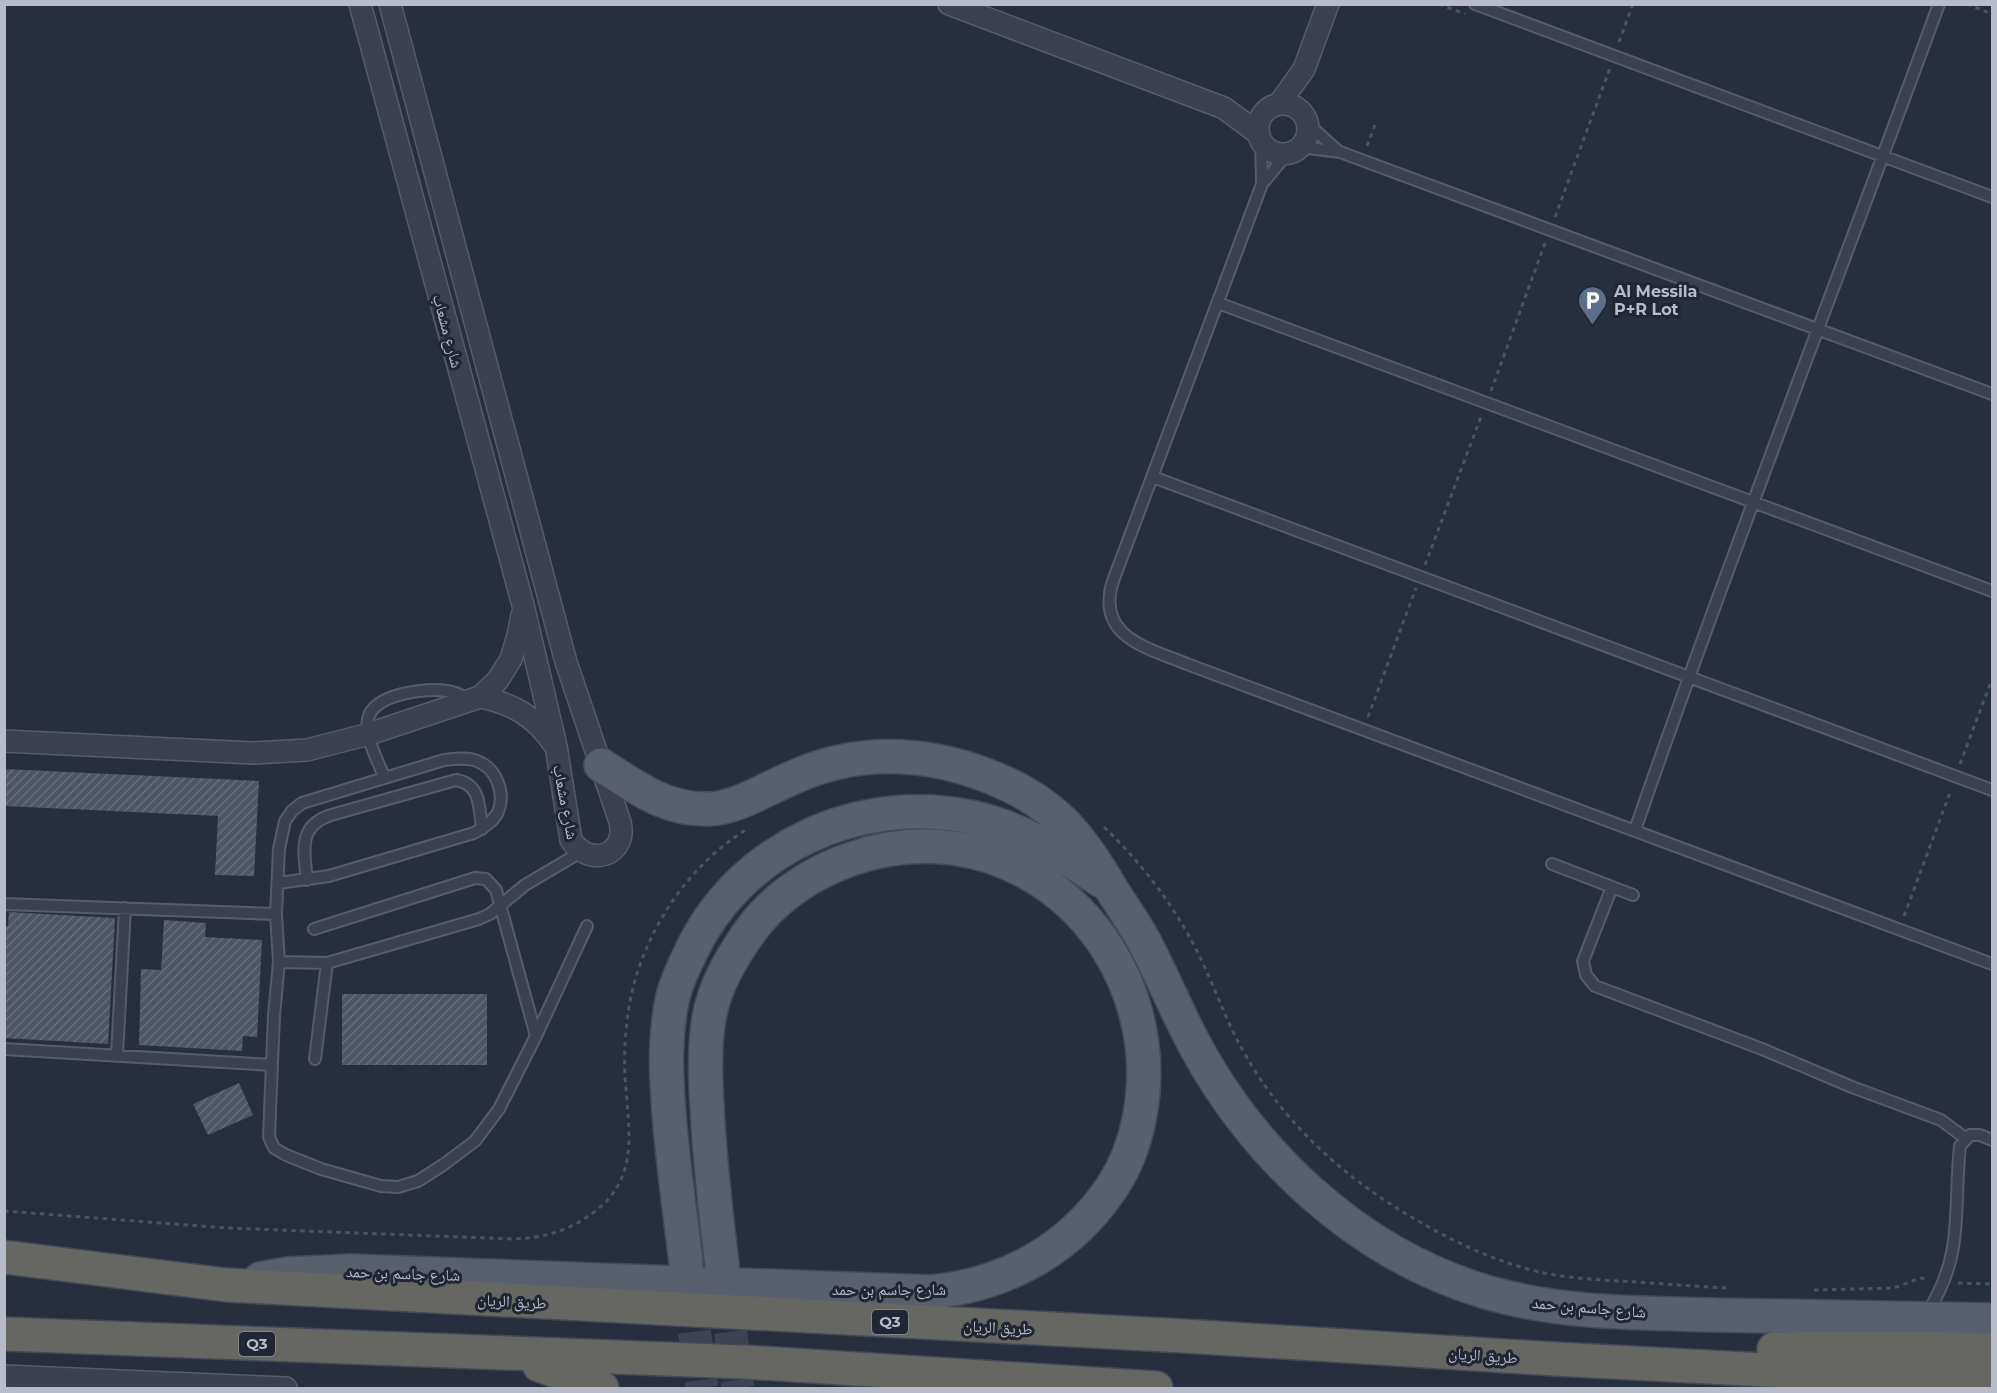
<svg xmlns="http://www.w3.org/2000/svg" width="1997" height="1393" viewBox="0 0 1997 1393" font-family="Montserrat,'Noto Naskh Arabic',sans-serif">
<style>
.building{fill:url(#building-hatch)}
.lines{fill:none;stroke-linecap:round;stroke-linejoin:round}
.primary-tunnel{stroke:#3d4352;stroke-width:33;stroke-dasharray:33 16;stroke-linecap:butt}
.service-casing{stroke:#565c68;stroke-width:14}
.minor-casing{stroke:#565c68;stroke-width:24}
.primary-casing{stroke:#444a56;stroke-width:36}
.trunk-casing{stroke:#434955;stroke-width:36}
.path{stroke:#47565b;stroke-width:3;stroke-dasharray:4.5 4.5;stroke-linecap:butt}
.service{stroke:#3b414d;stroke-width:10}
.minor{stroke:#3b414d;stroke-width:21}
.primary{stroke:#59606d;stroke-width:33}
.trunk{stroke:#666663;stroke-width:33}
.labels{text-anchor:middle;stroke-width:6;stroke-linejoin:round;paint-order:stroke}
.shield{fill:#202632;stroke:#8a8f9b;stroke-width:1.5}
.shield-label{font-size:15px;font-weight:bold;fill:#b7bcc8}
.poi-label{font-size:16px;font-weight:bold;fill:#b7bcc8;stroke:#202632;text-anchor:start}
.street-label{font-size:16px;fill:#b7bcc8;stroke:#202632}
</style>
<defs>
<pattern id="building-hatch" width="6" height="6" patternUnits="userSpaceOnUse" patternTransform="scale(1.5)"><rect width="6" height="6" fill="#4e5666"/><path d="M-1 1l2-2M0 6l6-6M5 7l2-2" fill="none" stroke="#656c7a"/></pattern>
</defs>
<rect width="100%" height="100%" fill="#272e3d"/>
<path class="building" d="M4,769L259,781L254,876L215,875L218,816L4,806Z
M9,912L115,918L108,1044L4,1038V926H8Z
M164,920L206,923L205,937L262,940L257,1037L243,1036L242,1051L139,1045L141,969L161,970Z
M342,994H487V1065H342Z
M239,1083L253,1115L208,1135L193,1104Z"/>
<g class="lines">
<path class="primary-tunnel" d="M688,1283L702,1388
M724,1283L738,1388"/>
<defs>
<path id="service" d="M1475,4L1992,197
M1308,124L1337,150
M1261,141L1262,183
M1300,147L1340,152L1992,394
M1287,154L1262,184L1113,581C1095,637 1148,648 1187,664L1992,964
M1218,303L1992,591
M1153,477L1992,790
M384,777C378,760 364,737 368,719C373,694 427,687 447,691C455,692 461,695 468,699
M1635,830C1731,553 1838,280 1939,4
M1552,864L1633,895
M307,880C304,852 297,826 331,815L456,780C481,784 479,807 482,829
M278,883L329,876L474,833C483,828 493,822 498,812C506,793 496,768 477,761C467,757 455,759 444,760L302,803L292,811L285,821L279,849L276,914L279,962L274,1015L269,1137L274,1148L286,1155L321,1169L381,1186L398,1187L418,1181L443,1165L475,1141L499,1109L536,1036L587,926
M1612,887L1583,961L1586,975L1595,986L1762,1049L1852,1087L1941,1120L1965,1138
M4,904L276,914
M314,929L475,878L486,879L496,890L536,1036
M279,962L327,963L479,919L490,914L525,885L581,852
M4,1049L272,1065
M117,1055L125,908
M315,1059L327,963
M1927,1313C1965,1254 1953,1210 1960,1146L1970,1135H1980L1992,1140"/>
<path id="minor" d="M360,4L523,605L556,746L571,840C589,868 628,856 620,822L566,662L390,4
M949,4L1224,108L1259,134
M1279,104L1304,69L1328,4
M1258 129a25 25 0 1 1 50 0a25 25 0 1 1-50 0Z
M480,697C511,703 535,716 553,743
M4,741L253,753L307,750L369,734L480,697L498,680L511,659L518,635L522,615
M4,1376L286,1388"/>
<path id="primary" d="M601,765C634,786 665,810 707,809C736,809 765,789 792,778C863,745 939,752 1009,785C1061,810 1084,842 1112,890C1124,909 1137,927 1147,947C1161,974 1173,1002 1187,1030C1247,1150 1355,1253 1486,1292C1560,1314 1640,1313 1717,1315C1809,1317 1901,1319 1992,1320
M686,1263C680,1213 673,1164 669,1114C666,1074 664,1036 673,996C677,981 683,968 690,954C738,849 857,794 970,817C1018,827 1059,852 1100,880
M260,1279L287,1274L351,1271L931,1292C1005,1285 1070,1250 1112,1187C1139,1147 1148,1091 1142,1044C1123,903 988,811 851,859C806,875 770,900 744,940C728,964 714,989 709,1018C704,1047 705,1076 707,1105C709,1158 716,1212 722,1265"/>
<path id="trunk" d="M4,1257L226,1285L1184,1336L1555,1359L1992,1382
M4,1334L745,1362L1156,1388
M1774,1349L1909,1348L1992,1350
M539,1365L602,1388"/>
</defs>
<use href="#service" class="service-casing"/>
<use href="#minor" class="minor-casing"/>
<use href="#primary" class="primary-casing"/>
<use href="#trunk" class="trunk-casing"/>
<path class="path" d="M1439,4L1465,14
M1967,4L1992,14
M1619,42L1633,4
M1367,146L1376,122
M1555,217L1610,68
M1491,391L1545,243
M1425,565L1482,414
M1368,717L1416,588
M1960,764L1992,679
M1104,827C1146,867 1182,916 1206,970C1219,999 1229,1027 1246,1056C1291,1134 1358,1189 1436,1231C1464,1246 1493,1259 1524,1268C1554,1277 1586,1279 1618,1281C1654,1283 1690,1286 1726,1288
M1904,916L1951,790
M4,1211L227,1228L513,1239C542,1238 566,1232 590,1215C637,1183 630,1139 626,1089C623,1062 625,1033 629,1007C641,935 687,865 749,828
M1958,1283L1992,1284
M1814,1290L1894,1288L1920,1278L1928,1279"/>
<use href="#service" class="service"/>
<use href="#minor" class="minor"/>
<use href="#primary" class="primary"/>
<use href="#trunk" class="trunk"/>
</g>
<defs>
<symbol id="parking-pin" viewBox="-11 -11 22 30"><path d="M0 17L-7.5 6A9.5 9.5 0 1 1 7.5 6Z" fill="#5c6f8a" stroke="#202632"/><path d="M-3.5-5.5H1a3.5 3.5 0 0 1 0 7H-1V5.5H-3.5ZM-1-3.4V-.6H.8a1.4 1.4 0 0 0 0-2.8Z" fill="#fff"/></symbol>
</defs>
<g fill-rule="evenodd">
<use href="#parking-pin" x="1576" y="284" width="33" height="45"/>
</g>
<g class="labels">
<g class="shield">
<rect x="872" y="1310" width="36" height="24" rx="4.5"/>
<rect x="239" y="1332" width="36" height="24" rx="4.5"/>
</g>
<g class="shield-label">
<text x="890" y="1327">Q3</text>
<text x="257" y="1349">Q3</text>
</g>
<g class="poi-label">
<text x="1614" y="297">Al Messila<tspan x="1614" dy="18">P+R Lot</tspan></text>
</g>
<g class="street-label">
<text transform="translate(448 331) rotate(75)" y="6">شارع مشعاب</text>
<text transform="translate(566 802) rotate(79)" y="6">شارع مشعاب</text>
<text transform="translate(403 1273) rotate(2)" y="6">شارع جاسم بن حمد</text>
<text x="889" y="1295">شارع جاسم بن حمد</text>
<text transform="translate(512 1301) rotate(3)" y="6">طريق الريان</text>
<text transform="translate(1589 1307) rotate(5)" y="6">شارع جاسم بن حمد</text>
<text transform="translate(998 1327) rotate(3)" y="6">طريق الريان</text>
<text transform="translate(1483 1355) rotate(4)" y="6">طريق الريان</text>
</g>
</g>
<rect width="1997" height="1393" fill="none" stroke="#b7bcc8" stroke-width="12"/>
</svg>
